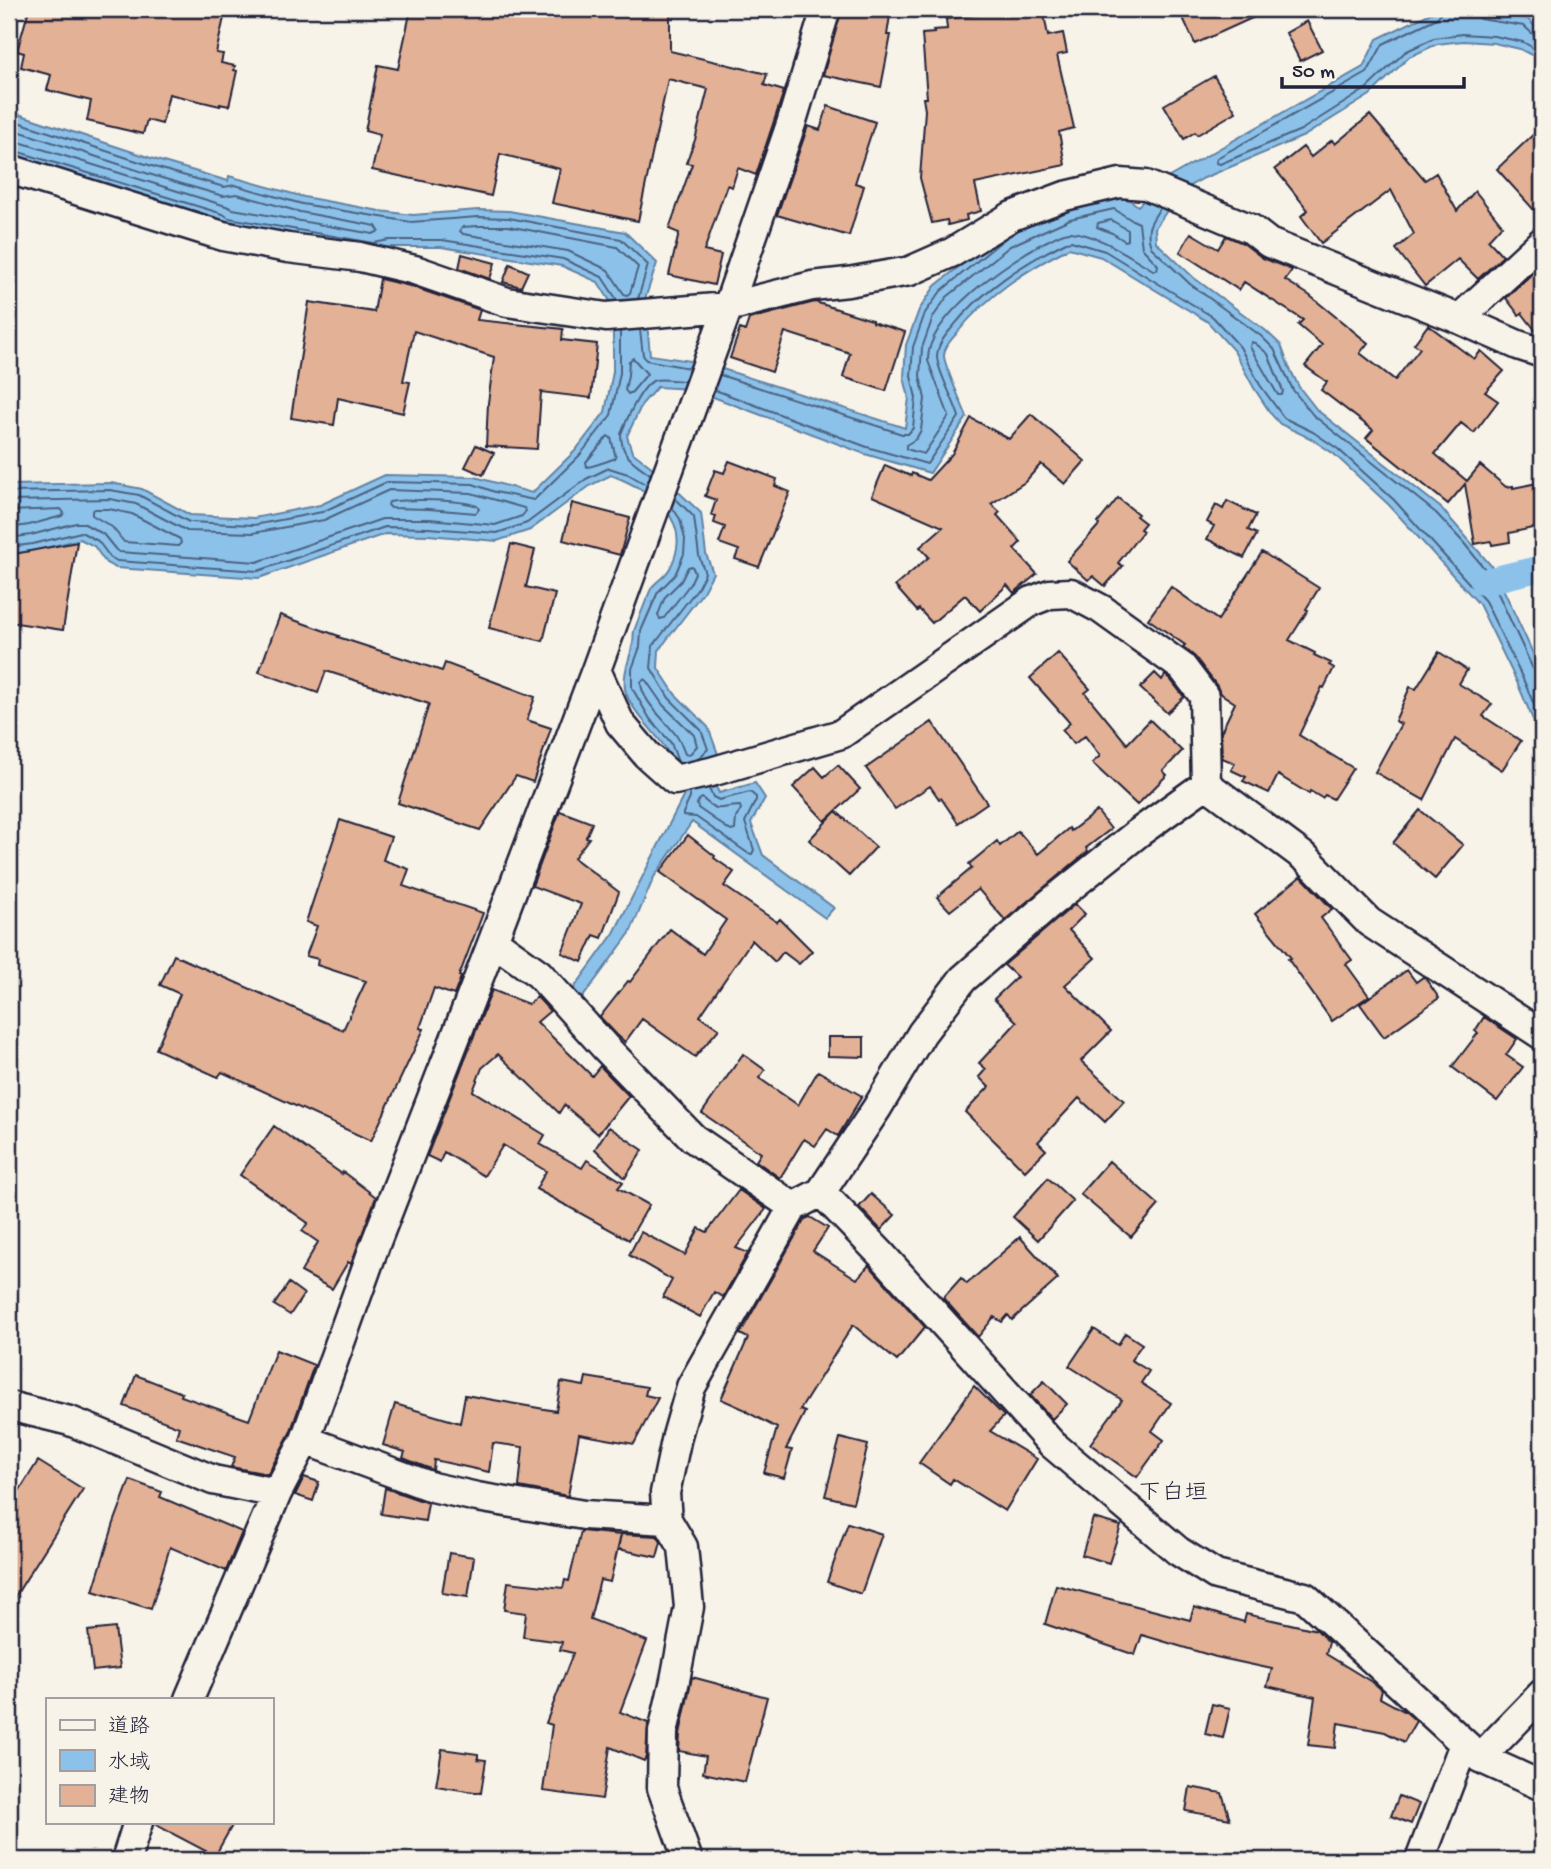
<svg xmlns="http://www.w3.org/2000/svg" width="1551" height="1869" viewBox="0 0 1551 1869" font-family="'Gochi Hand','Klee One',sans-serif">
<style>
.water{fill:#8cc2ea;stroke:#6282a4;stroke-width:2}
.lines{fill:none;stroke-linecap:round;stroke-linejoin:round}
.shore{stroke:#4c6281;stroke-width:2}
.canal{stroke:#8cc2ea;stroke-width:26}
.building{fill:#e3b195;stroke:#22223b;stroke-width:2}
.minor-casing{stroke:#22223b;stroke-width:33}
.minor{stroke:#f7f3e8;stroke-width:28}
.labels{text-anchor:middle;stroke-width:5;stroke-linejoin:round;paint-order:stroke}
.quarter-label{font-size:23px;fill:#22223b;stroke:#f7f3e8}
</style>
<rect width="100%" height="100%" fill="#f7f3e8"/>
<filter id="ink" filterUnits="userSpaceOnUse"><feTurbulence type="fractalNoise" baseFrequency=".0143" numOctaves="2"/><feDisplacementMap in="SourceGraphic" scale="14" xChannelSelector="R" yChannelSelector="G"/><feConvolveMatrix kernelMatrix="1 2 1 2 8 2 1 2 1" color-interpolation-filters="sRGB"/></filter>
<g filter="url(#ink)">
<path class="water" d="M1460,9L1528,19L1542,34V63L1539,59L1520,49L1494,43L1463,41L1437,44L1409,57L1370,95L1304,136L1204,178L1186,188L1171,205L1155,228L1156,242L1194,278L1265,330L1281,345L1289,367L1299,387L1317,410L1441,508L1494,569L1542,673V732L1536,727L1517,682L1479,604L1389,505L1334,454L1310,438L1280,424L1271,414L1254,388L1234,351L1208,322L1101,257L1069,248C1026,270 987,295 957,333C951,340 944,347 944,356C944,365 963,406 967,417L930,473L865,454L692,389L657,387L642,404L627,436L632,452L654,469L701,513L706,554L713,573L703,592L659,650L658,668L675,694L708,727L718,754L704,761L719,793L755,783L765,798L751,823L763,855L834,908L825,918L692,822L654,877L630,933L577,1005L569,995L614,933L684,795C678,781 673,758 664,746C654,731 628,707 625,689C623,672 629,662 632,647C634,642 633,637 634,631C635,628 650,590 652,587C658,580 666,576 670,568C696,520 650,490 611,475L591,485L530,530L497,541L428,535L385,534L259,578L116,568L106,563L94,546L80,539L34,551L9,554V485L111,483L142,489L190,515L254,518L320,505L385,475L475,477L532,493L575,451L605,412L613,372V326L610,301L598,282L562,266L441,247H389L375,250L223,224L222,221L9,155V111L160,161L228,181L229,176L304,197L380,211L413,215L478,210L509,211L625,232L657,263L645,299L650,355L704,363L905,428L909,398L904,377L906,345L919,310L935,286L1002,232L1119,192L1138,206L1164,180L1363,67L1377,39L1437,10Z"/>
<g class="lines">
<path class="shore" d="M1441,9L1440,14L1437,18L1383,44L1367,73L1217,158L1216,163L1220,164L1301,130L1366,89L1405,52L1434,38L1462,34L1494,36L1523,42L1542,53
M1474,9L1475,14L1480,19L1524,26L1536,37L1542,38
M9,119L158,168L224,187L235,185L302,204L411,222L478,217L509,218L621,239L648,265L638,299
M9,128L155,176L223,196L237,194L300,212L376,226L379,231L373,234L233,209L226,206L16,141L9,140
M9,149L223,214L229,218L374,243L389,240H442L563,259L602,277L617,300
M1160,208C1150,223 1145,229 1151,247L1190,284L1261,336L1274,349L1293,390L1313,415L1436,513L1463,542L1489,574L1533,669L1537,673H1542
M1114,209L1130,219L1139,223L1142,248L1158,265L1157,270H1153C1129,256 1099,234 1070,232C1062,232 1053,238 1045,242C1010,260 926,317 928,361L949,416L924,454L906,449V445L916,439L921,430L925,399L920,376L922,348L933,317L947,297L1010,246L1070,219Z
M1111,220L1128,230V240L1125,241L1112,233L1097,227L1098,223Z
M478,226H508L617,247L638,267L630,293L627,295L624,294L608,270L568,251L463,234L460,231L462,227Z
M640,330L643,355L646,360L689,368
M1251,342L1255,343L1268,354L1283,391L1282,395H1278L1250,347Z
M633,358L647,374L632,392L628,394L625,390L628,375L629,361Z
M720,375L902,434H908L913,428L916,398L911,376L913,347L925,313L941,291L1004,239
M715,390L867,447L927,464L959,417C955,402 937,370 937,357C937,346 944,337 951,329C982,290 1022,264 1066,242L1071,241L1105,251L1213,317L1240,347L1260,385L1284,418L1313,432L1338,449L1394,500L1485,601L1523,679L1542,723
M608,436L611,438L616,458C610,460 592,467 587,467L586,462Z
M650,474C634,462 621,457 621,434C626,421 641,385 655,380C663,378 676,381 684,381
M9,492L110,490L139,495L189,522L254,525L322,512L387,482L473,484L495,492L534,500L580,455L611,415L620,373V332
M675,498L694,517L699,556L705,573L697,589L653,646L651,668L669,698L701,730L708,749L698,759
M9,501L110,499L136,504L187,531L253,533L324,520L389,490L471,493L524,508L526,511L522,516L495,525L429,519H382L257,562L119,552L116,550L103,534L83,523H76L31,535L9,538
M389,502C410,499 458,499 477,506L479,509L476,513L429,509L391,508L388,505Z
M672,507L680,519L685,539L684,554L675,575L658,592L641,631L640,647L632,669V688L650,719L671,743L678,762
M95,509H109L132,514L180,539L181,543L178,546L124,542L112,527L92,515V511Z
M9,511L61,509L64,513L62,516L29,525L9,528
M9,547L33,544L81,532L98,541L110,557L117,561L258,571L385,527L428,528L497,533L527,523L586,479L609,468L628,474L647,485
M692,566L695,573L690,584L664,618L660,619L658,615L665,597L681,581L688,567Z
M645,679L663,705L694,735L697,746L689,755L685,754C683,749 681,743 678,738C668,722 641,702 641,682Z
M690,793V798L683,813V816L696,817L749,854H752L754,850L745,822L756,800V797L750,792L719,800L713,797L709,789
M702,798C720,815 719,806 740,806L741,809L736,818L735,830L731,831L698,808L697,804L699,800Z"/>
<path class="canal" d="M1483,582L1542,568"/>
</g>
<path class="building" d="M29,9H226L216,53L223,54L221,63L235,66L234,70L237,71L229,106L220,104V106L169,94L162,124L147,120L143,134L87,121L91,101L47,90L51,75L21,67L24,53L17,51Z
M411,9H670V51L767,74L764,85L784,91L756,175L738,168L732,187L727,185L704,251L721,255L714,285L669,275L679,233L669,229L692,164L686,163L695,140L708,89L668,79L638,221L552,203L560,169L500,154L491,196L372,170L380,135L365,131L378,65L398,69Z
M842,9H891L887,35H891L881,87L823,75Z
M1027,9H1043L1048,36L1063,33L1067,53L1057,55L1074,128L1059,132L1065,165L975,184L981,211L966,215L967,220L948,225L947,220L932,223L920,178L925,110L923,98H927L922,34L934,33L933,30L947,29L946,19L1004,11L1005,13Z
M1179,9H1272L1195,44Z
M1307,21L1322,50L1300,61L1286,33Z
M1214,76L1236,112L1197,135L1195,132L1184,139L1164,105Z
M828,106L875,122L855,183L864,186L849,236L777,215L808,126L820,130Z
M1370,115L1425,180L1436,173L1457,211L1475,191L1502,225L1488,240L1503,256L1478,279L1458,259L1425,286L1396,249L1414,234L1391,190L1321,243L1301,216L1308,210L1275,169L1303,147L1311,157L1332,140L1335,144Z
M1542,126V219L1497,169Z
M1191,233L1218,249L1226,236L1243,243L1263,258L1292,270L1285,280L1309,295L1368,343L1360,353L1395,380L1420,348L1414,344L1428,325L1474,359L1481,351L1504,371L1485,392L1498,401L1474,433L1461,423L1435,454L1467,481L1480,465L1506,487L1513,486V488L1542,482V526L1509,533L1510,542L1492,545L1491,541L1475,544L1465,484L1448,504L1366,438L1373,430L1321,390L1327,382L1305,366L1322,345L1298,325L1303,320L1244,282L1239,290L1180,252Z
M462,254L495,263L490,279L459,268Z
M510,264L528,272L521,287L503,282Z
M1537,269L1542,276V336L1539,335L1522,313L1519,315L1506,298Z
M380,279L410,286L480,310L477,320L563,329L562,340L597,344L591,398L541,392L537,449L486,446L488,403L494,357L414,331L403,381L410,382L403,413L338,398L334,425L291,418L309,302L374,312Z
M815,302L872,320V322L905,332L886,391L843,377L850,353L785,332L772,372L730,358L740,329L745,331L749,319Z
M1031,414L1085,461L1065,484L1041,464L1025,482L991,504L1000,512L997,515L1021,542L1014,549L1037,574L1014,593L1007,585L980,611L965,595L932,623L919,609L917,611L895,586L929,557L920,547L943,527L872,496L885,465L911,476L912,473L928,480L952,454L971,418L1009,439Z
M476,445L494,453L483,475L465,467Z
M729,461L777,479L775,486L790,492L759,567L735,559L739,550L719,543L725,527L714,523L716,516L711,515L716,500L705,496L715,470L724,473Z
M1118,498L1138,514L1136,516L1145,523L1140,529L1143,531L1118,563L1123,566L1105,586L1093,576L1088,580L1067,561L1099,525L1098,523Z
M1227,501L1256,515L1248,530L1257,534L1244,558L1207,539L1214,526L1207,522L1216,505L1223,509Z
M572,503L630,518L620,555L563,540Z
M77,542L63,630L9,622V555Z
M511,544L535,550L526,587L555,594L543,641L489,628Z
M1262,552L1319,588L1306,609L1308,610L1289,640L1315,653L1314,655L1331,663L1329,665L1334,668L1324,688L1322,687L1299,735L1353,768L1333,799L1325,795L1322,798L1310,791L1309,794L1278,775L1269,793L1243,781L1246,777L1231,770L1235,763L1222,758L1221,732L1235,703L1220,693L1217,686L1195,657L1183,647L1185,645L1148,619L1171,587L1218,620Z
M280,615L339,636L338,637L442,671L445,663L535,697L527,720L551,728L533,782L516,776L480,830L398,803L429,704L326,671L318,693L259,672Z
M1439,652L1467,670L1459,684L1492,704L1483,716L1521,741L1502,770L1455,739L1424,800L1375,772L1401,724L1395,721L1410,687L1416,689Z
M1058,653L1090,689L1085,693L1127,744L1150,720L1182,751L1163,771L1167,775L1137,805L1092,763L1100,756L1085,736L1074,744L1062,730L1070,723L1030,678Z
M1155,673L1162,680L1165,675L1170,679L1184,697L1167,713L1140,688Z
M932,722L987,803L958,823L941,798L939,799L930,786L895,809L866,768Z
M838,765L860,789L825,821L793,787L815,767L824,777Z
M1420,810L1463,845L1435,879L1393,843Z
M560,811L592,823L586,837L589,838L574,858L619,892L602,938L594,935L582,962L562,953L581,904L532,886Z
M836,811L876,847L849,876L809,840Z
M1097,811L1111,829L1086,848L1088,851L1005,920L978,889L950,911L937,897L972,868L969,864L997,841L1000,846L1018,831L1038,854L1069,828L1071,831Z
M340,820L391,837L383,860L409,869L403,886L483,913L459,976L461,977L454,995L434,988L420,1028L424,1029L371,1141L222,1072L218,1077L156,1049L180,994L160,985L174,955L343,1030L366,981L317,965L318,959L306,956L317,926L306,922Z
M688,835L715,856L714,858L734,872L724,886L777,922L780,919L812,951L799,964L783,952L775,962L752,940L700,1016L719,1029L695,1057L642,1019L625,1042L617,1035L600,1017L628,981L630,982L670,929L703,954L726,920L660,872Z
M1301,876L1332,909L1321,918L1352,960L1346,964L1369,996L1332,1021L1288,959L1291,958L1255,914Z
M1075,904L1085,914L1069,930L1095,958L1065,985L1111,1031L1081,1061L1124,1101L1105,1122L1079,1098L1038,1142L1046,1150L1025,1171L965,1112L989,1087L979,1077L986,1069L979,1063L1017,1022L994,999L1017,977L1004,965Z
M1407,970L1416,982L1423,977L1425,978L1439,998L1384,1037L1360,1004Z
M492,990L528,1004L537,997L550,1011L537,1022L592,1076L600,1066L629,1096L598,1134L564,1105L559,1113L498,1054L482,1068L473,1091L545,1135L540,1144L582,1168L587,1160L623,1182L618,1188L649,1205L629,1240L536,1189L546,1171L503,1145L484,1176L444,1152L440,1162L427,1156Z
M1484,1017L1517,1039L1506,1055L1523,1067L1497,1101L1452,1067L1478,1033L1475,1031Z
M828,1037H864V1057L828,1056Z
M743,1054L765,1070L759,1078L798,1105L818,1071L862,1096L838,1136L827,1129L815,1146L804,1139L780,1178L756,1161L761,1153L702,1113Z
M274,1126L342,1174L343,1172L376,1197L351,1264L348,1262L332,1289L301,1272L318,1242L302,1231L308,1223L240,1175Z
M609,1127L643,1150L625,1178L595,1149Z
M1109,1161L1159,1205L1131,1237L1080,1194Z
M1048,1178L1073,1201L1038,1240L1013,1217Z
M739,1190L766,1209L736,1248L748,1253L723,1297L714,1292L700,1317L663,1297L672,1280L629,1255L641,1232L685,1255L699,1228L707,1232Z
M871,1194L895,1215L881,1230L859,1207Z
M810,1217L828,1228L813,1251L857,1279L869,1265L925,1327L897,1361L853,1325L800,1410L805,1412L786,1449L792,1450L784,1478L764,1473L777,1428L745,1411L746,1410L721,1399L748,1338L740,1334L805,1219Z
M1020,1237L1058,1279L1012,1320L1008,1315L1002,1322L994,1317L978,1337L943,1298L961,1278L967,1284Z
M289,1283L304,1294L290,1315L274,1305Z
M1094,1329L1118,1345L1125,1333L1142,1344L1131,1360L1149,1371L1141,1383L1171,1403L1152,1431L1164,1440L1137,1477L1090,1444L1122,1400L1069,1366Z
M276,1350L314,1365L290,1433L268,1474L231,1467L235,1457L176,1437L179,1427L124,1406L136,1375L182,1393L181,1396L249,1420Z
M586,1377L647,1387L645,1395L658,1398L634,1444L579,1434L568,1496L519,1487L523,1447L493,1443L489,1472L434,1460L433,1470L403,1458L405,1452L383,1445L395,1404L460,1423L465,1395L556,1411L561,1382L584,1386Z
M1044,1381L1067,1404L1052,1419L1030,1395Z
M974,1386L1004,1416L990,1431L1037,1459L1005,1511L953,1479L950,1484L919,1463Z
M840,1438L868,1445L853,1503L825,1496Z
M38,1461L83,1489L9,1606V1507Z
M304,1477L319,1482L313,1501L295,1495Z
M130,1480L162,1492L160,1497L242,1532L226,1571L170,1547L151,1609L93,1591L114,1523Z
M385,1488L428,1503L425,1521L381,1514Z
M1093,1518L1121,1526L1109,1563L1082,1555Z
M848,1523L882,1534L861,1594L827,1582Z
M581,1531L621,1535L610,1582L600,1580L590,1619L647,1641L620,1712L648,1723L646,1757L644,1761L610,1747L602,1799L543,1791L552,1725L546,1723L573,1653L560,1650L562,1642L523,1637L526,1613L504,1610L508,1582L563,1588L565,1580L569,1581Z
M621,1534L657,1536L661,1542L657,1557L618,1549Z
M449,1553L474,1557L468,1597L442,1593Z
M1056,1585L1190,1620L1194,1607L1244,1622L1246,1614L1317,1630L1329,1642L1326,1654L1375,1684L1382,1690L1380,1698L1406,1712L1416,1721L1404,1742L1385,1732L1338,1723L1335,1748L1308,1745L1315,1697L1267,1686L1272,1669L1216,1657L1142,1635L1135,1655L1045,1624Z
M115,1628L120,1668L93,1671L88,1631Z
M692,1677L767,1697L745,1782L703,1773L706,1756L679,1751L680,1734Z
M1212,1704L1230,1708L1223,1738L1205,1734Z
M442,1749L478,1754V1759L486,1760L481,1793L436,1786Z
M1190,1787L1222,1793L1230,1819L1186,1811Z
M1399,1796L1419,1804L1411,1824L1391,1816Z
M154,1822H234L215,1856L154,1824Z"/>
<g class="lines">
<defs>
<path id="minor" d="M9,169L223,236L288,248L360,257L415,270L507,302L606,317L728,307L812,286L848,282L910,271L953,252L1012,216L1065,196L1120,183L1146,185L1251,229L1269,243L1459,319L1518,345L1542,353
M1459,319L1542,242
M596,670L620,723L647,755L675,780L711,772L841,734L1032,601L1050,594L1071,593L1101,609L1182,667L1204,696L1206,784
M1206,784L1307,859L1369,922L1542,1035
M493,941L539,974L605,1047L693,1138L793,1207
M821,1192L881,1254L1052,1444L1178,1551L1216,1575L1305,1597L1480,1758L1542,1786
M9,1406L70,1421L213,1480L277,1493
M305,1440L432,1487L477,1497L584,1515L667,1520
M189,1699L277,1493L305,1440L376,1242L493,941L596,670L728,307L791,124L826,9
M1480,1758L1542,1694
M126,1860L138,1822
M688,1860L662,1788L663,1732L675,1680L689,1607L683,1547L667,1520L665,1493L677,1436L691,1387L793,1207L821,1192L877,1108L922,1033L963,979L1049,904L1138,833L1206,784
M1420,1860L1464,1744"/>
</defs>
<use href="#minor" class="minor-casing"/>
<use href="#minor" class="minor"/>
</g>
</g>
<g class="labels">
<g class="quarter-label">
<text x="1173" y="1499">下白垣</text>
</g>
</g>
<rect width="1551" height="1869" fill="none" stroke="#f7f3e8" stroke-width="35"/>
<rect x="18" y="18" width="1516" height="1834" fill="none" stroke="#22223b" stroke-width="2.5" filter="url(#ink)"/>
<rect x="46" y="1698" width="228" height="126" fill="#f7f3e8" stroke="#a29fa3" stroke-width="2"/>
<rect x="60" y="1720" width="35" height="10" fill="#f7f3e8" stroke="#a29fa3" stroke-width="2"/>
<text x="108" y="1732" font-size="21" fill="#22223b">道路</text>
<rect x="60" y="1750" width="35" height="21" fill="#8cc2ea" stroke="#a29fa3" stroke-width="2"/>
<text x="108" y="1768" font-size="21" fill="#22223b">水域</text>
<rect x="60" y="1785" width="35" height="21" fill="#e3b195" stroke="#a29fa3" stroke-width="2"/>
<text x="108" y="1802" font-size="21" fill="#22223b">建物</text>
<path d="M1282 77v10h182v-10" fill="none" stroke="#22223b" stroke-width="3.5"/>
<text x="1292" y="77" font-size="21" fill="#22223b" stroke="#f7f3e8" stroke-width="5" paint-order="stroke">50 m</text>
</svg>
